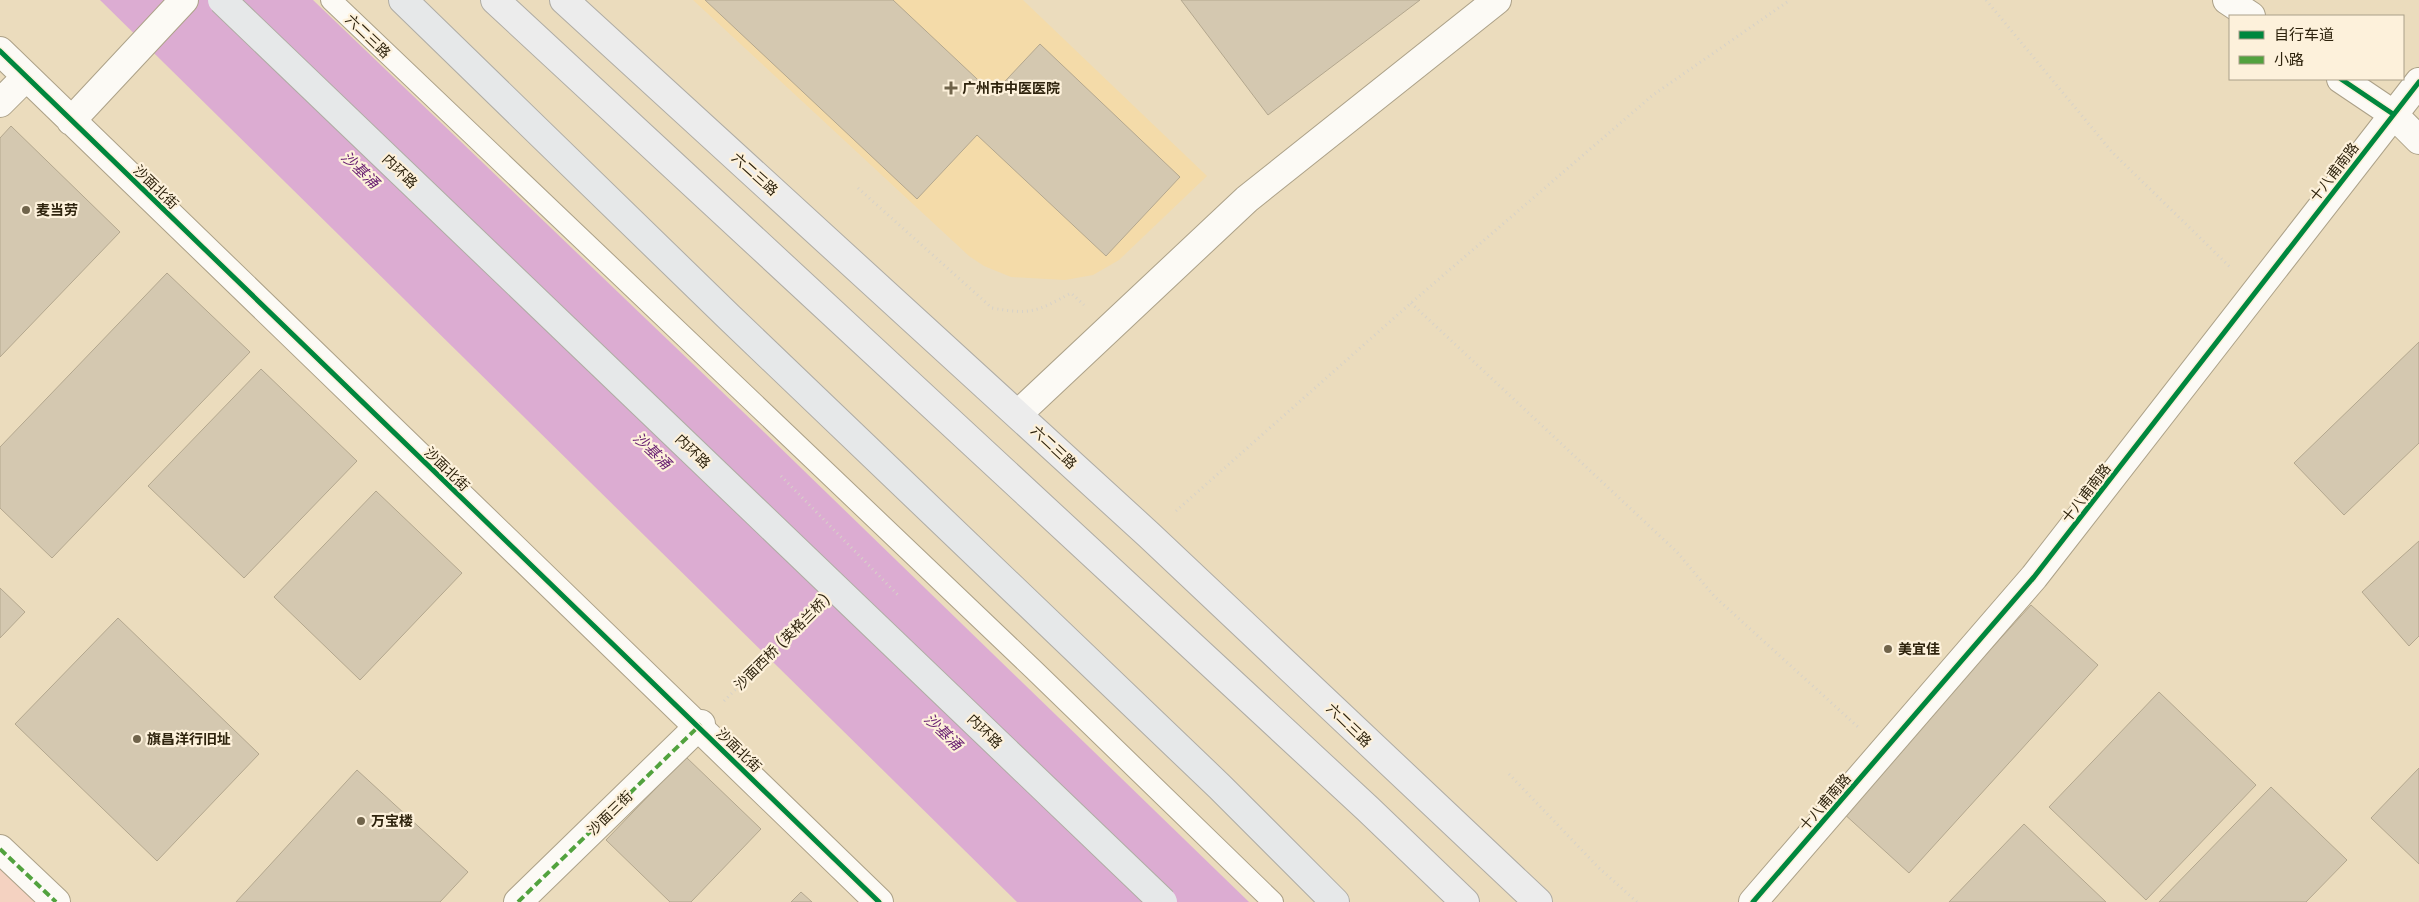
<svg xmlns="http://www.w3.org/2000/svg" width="2419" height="902" viewBox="0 0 2419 902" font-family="Poppins,'Noto Sans SC',sans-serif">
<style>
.built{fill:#f4dba9}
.green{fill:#f4d2c1}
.water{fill:#dcacd2}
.building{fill:#d4c8b0;stroke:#b3a78e}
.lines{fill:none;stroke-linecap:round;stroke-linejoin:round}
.service-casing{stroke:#aca188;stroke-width:22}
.pedestrian-casing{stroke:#aca188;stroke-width:30}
.minor-casing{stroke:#aca188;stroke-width:30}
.tertiary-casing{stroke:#aca188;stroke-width:30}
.primary-casing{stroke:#afaca4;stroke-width:30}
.trunk-casing{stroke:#afaca4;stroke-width:30}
.path{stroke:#d7d2c8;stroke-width:3;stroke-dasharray:1 4;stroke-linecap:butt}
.service{stroke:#fcfaf5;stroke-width:20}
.pedestrian{stroke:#fcfaf5;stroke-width:28}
.minor{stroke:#fcfaf5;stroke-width:28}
.tertiary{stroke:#fcfaf5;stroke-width:28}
.primary{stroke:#ececec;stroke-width:28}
.trunk{stroke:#e6e8e9;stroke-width:28}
.trunk-bridge-casing{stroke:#afaca4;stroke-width:30;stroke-linecap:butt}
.trunk-bridge{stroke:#e6e8e9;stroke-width:28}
.quiet{stroke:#52a23e;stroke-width:4;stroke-dasharray:8 4;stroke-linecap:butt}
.cycleway-casing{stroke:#fdf1db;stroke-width:8}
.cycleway{stroke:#00873e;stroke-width:5}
.poi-dot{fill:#70644b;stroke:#fdf1db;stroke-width:2}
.labels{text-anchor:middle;stroke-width:4.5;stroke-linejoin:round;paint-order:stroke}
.street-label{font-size:14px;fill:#2e230d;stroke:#fdf1db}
.poi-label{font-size:14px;font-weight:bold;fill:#2e230d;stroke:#fdf1db;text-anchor:start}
.water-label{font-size:15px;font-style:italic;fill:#681e71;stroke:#fdf1db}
</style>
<rect width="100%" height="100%" fill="#ebdcbd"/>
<path class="built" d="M693,0H1023L1207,176L1119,260L1093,275L1065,280L1011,277L984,266L969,256Z"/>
<path class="green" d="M0,864L40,902H0Z"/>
<path class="water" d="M100,0H313L765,433L1249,902H1017Z"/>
<path class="building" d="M705,0H893L993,94L1040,44L1180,177L1106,256L977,135L917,199Z
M1181,0H1420L1268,115Z
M11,126L120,232L0,357V138Z
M167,273L250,352L52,558L0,508V447Z
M2419,342V443L2344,515L2294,463Z
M261,369L357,461L244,578L148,486Z
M376,491L462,573L360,680L274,597Z
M2419,541V636L2409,646L2362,592Z
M0,588L25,612L0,638Z
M2031,605L2098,665L1909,873L1842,812Z
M118,618L259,754L157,861L15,724Z
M2159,692L2256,785L2146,900L2049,807Z
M686,757L761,829L691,902H670L606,840Z
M2419,768V864L2371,818Z
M357,770L468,872L440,902H236Z
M2271,787L2347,860L2306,902H2159Z
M2024,824L2106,902H1949Z
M801,892L812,902H791Z"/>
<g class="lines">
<defs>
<path id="service" d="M331,0L1034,670L1273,902"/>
<path id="pedestrian" d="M0,849L56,902
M518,902L701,724"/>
<path id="minor" d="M2227,0L2251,16
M0,51L879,902
M2341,79L2393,114L2419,140
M0,103L26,77
M71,121L184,0
M1018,414L1247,199L1497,0"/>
<path id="tertiary" d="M1753,902L2034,577L2419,82"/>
<path id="primary" d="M495,0L1368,809L1465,902
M564,0L1149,535L1538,902"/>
<path id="trunk" d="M403,0L729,317L1220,787L1335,902"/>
</defs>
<use href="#service" class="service-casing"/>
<use href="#pedestrian" class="pedestrian-casing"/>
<use href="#minor" class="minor-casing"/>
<use href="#tertiary" class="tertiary-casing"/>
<use href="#primary" class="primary-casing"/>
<use href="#trunk" class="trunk-casing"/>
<path class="path" d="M1986,0L2112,152L2230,267
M858,188L992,308C1031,315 1036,312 1071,293L1084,305
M1411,303L1677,552L1714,596L1858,727
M781,476L898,595
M1176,511L1411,303L1653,95L1790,0
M724,701L812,613
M1509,774L1598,867L1637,902"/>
<use href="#service" class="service"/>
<use href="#pedestrian" class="pedestrian"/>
<use href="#minor" class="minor"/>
<use href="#tertiary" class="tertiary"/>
<use href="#primary" class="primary"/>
<use href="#trunk" class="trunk"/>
<defs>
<path id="trunk-bridge" d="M222,0L1163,902"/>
</defs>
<use href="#trunk-bridge" class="trunk-bridge-casing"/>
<use href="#trunk-bridge" class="trunk-bridge"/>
<path class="quiet" d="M0,849L56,902
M518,902L701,724"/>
<defs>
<path id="cycleway" d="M0,51L879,902
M2341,79L2393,114
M1753,902L2034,577L2419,82"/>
</defs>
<use href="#cycleway" class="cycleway-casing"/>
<use href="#cycleway" class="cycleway"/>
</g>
<g class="poi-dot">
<path d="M948.5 80.5h5v5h5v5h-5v5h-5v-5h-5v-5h5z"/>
<circle cx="26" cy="210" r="5"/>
<circle cx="1888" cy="649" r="5"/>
<circle cx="137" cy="739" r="5"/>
<circle cx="361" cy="821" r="5"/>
</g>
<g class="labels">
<g class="street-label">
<text transform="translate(368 36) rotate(44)" y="5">六二三路</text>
<text transform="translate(400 171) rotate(44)" y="5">内环路</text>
<text transform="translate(2334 172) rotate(-52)" y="5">十八甫南路</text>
<text transform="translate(755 174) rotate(42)" y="5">六二三路</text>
<text transform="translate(156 187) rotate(44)" y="5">沙面北街</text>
<text transform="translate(1054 447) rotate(43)" y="5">六二三路</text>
<text transform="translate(693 451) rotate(44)" y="5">内环路</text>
<text transform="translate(447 469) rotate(44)" y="5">沙面北街</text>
<text transform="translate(2086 493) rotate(-52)" y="5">十八甫南路</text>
<text transform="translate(782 642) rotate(-45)" y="5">沙面西桥 (英格兰桥)</text>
<text transform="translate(1349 725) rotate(44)" y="5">六二三路</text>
<text transform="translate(985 731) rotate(44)" y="5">内环路</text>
<text transform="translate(739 750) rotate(44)" y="5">沙面北街</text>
<text transform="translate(1825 802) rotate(-49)" y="5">十八甫南路</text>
<text transform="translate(610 813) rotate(-44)" y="5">沙面三街</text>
</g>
<g class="poi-label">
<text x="962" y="93">广州市中医医院</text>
<text x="36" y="215">麦当劳</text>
<text x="1898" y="654">美宜佳</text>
<text x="147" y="744">旗昌洋行旧址</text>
<text x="371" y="826">万宝楼</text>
</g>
<g class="water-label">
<text transform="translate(360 170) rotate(44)" y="5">沙基涌</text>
<text transform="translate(652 451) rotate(44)" y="5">沙基涌</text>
<text transform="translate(943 732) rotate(44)" y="5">沙基涌</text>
</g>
</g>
<rect x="2229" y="15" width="175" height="65" fill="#fdf1db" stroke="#aa9f89"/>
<rect x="2239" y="31" width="25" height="8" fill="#00873e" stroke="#aa9f89"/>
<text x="2274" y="40" font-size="15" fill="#2e230d">自行车道</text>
<rect x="2239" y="56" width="25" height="8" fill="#52a23e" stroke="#aa9f89"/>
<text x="2274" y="65" font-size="15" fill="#2e230d">小路</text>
</svg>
